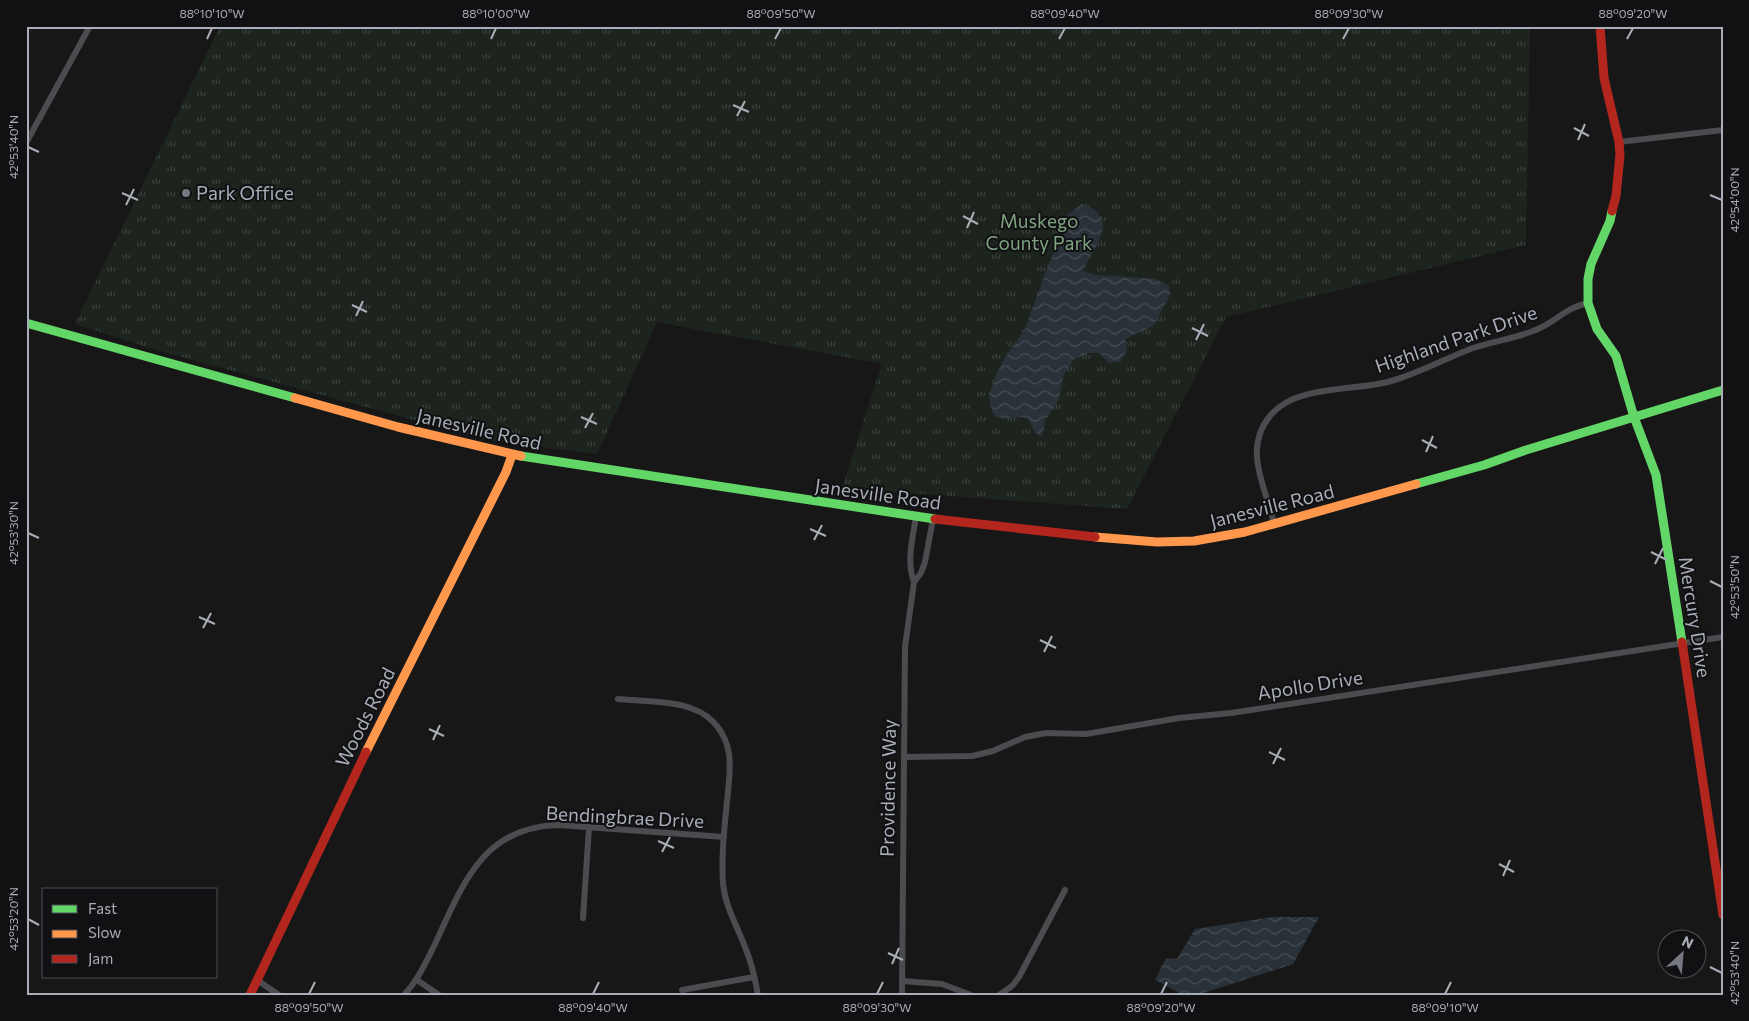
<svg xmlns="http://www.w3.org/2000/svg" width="1749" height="1021" viewBox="0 0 1749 1021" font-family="Commissioner,sans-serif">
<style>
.park{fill:url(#park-tufts)}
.water{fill:url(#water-waves)}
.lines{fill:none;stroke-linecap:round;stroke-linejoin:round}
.street{stroke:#4b4c50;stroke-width:6}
.fast{stroke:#63d668;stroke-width:9}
.slow{stroke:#ff974d;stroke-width:9}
.jam{stroke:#b3261e;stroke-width:9}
.ticks{fill:none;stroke:#a8adb8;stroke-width:2}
.poi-dot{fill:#757880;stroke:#111113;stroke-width:2}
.labels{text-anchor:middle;stroke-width:4;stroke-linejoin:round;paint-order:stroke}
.poi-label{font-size:19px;fill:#a8adb8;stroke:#111113;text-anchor:start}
.park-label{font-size:19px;fill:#7fa381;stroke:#111113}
.street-label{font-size:19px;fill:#a8adb8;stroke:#111113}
.neatline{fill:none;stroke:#a8adb8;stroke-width:2}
.ticks-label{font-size:12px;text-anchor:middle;fill:#a8adb8}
</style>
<defs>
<pattern id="park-tufts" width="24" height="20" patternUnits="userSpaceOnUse" patternTransform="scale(1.25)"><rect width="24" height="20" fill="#1d241e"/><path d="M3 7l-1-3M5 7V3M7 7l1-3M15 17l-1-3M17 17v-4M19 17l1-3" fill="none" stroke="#3b413d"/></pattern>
<pattern id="water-waves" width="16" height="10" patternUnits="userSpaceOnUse" patternTransform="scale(1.25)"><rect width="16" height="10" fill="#2a3239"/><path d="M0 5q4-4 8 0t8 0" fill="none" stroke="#464d54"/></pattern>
</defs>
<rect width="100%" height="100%" fill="#171717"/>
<path class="park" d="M220,26H1530L1526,245L1226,317L1127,509L842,488L882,364L657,322L597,454L488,440L156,350L75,324Z"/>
<path class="water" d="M1082,204C1122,218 1094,246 1083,271L1096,275L1156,279L1169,286L1170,295L1154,325L1125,339L1127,351L1120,362H1108L1099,353H1088L1074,359L1063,376L1059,399L1045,421L1043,434L1040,436L1035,432L1028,418L1022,417L1007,419L995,417L991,408L989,394L995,378L1005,357L1024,331L1049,263L1061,239L1065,217Z
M1272,917H1319L1293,964L1197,995H1183L1155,980L1166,958L1177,959L1195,929Z"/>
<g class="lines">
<path class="street" d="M1619,142L1723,130
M26,143L90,26
M1274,524C1266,487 1242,450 1270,416C1294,385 1352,391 1388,382C1418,374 1444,359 1473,348C1494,341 1518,338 1538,329C1558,320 1565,308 1588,303
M914,582C906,562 913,537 916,516
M618,699C639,701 675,701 693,709C713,716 726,734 729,754C731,766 729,780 728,792C725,822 721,853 723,883C725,907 737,925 745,947C752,963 755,978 758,995
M904,757L972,756L993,751L1025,737L1046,733L1086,734L1179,718L1231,713L1723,637
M583,918L589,827
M257,980L279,995
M417,980L439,995
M902,981L942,984L971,995
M682,990L754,977
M404,995C418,980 425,964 434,946C462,887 481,827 558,825L724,837
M902,995L905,647L914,582L921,573L925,562L933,519
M999,995L1012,986L1019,977L1065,890"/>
<path class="fast" d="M1612,211L1610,221L1591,264L1588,279V303L1597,329L1616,356L1634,417L1656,475L1682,642
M26,323L295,398
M521,456L935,519
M1416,484L1484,465L1526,450L1723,390"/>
<path class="slow" d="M295,398L398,427L521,456
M1095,537L1157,542L1194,541L1245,532L1416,484
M366,752L506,472L512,455"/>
<path class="jam" d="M1600,26L1604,78L1619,142L1620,155L1616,196L1612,211
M935,519L1095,537
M1682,642L1723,915
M250,995L366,752"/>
</g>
<path class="ticks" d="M207,39L212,28M491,39L496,28M775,39L781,28M1059,39L1065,28M1343,39L1349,28M1627,39L1633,28M733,105L749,112M737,116L745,101M1574,128L1589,136M1578,140L1585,124M28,147L39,152M122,193L138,200M1710,195L1722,200M126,205L134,189M963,216L978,224M967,228L974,212M352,305L367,312M356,316L363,301M1192,328L1208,336M1196,340L1204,324M581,417L597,424M585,428L593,413M1422,440L1437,448M1426,452L1433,436M810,529L826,536M28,533L39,538M814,540L822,525M1651,552L1667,560M1655,564L1663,548M1710,581L1722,587M199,617L215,624M203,628L211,613M1040,640L1056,648M1044,652L1052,636M429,729L444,736M433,740L440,725M1269,752L1285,760M1273,764L1281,748M658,841L674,848M662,852L670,837M1499,864L1514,872M1503,876L1510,860M28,919L39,925M888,953L903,960M892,964L899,948M1710,967L1722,973M309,994L315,982M593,994L599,982M877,994L883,982M1161,994L1167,982M1445,994L1451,982"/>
<circle class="poi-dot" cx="186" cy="193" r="5"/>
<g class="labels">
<g class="poi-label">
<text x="196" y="200">Park Office</text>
</g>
<g class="park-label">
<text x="1039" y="228">Muskego<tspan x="1039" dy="22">County Park</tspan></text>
</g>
<g class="street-label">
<text transform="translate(1456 339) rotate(-19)" y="7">Highland Park Drive</text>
<text transform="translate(479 429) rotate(13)" y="7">Janesville Road</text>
<text transform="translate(878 494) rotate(8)" y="7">Janesville Road</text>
<text transform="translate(1272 506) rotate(-14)" y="7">Janesville Road</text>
<text transform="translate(1695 617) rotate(81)" y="7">Mercury Drive</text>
<text transform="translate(1310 685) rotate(-9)" y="7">Apollo Drive</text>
<text transform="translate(365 717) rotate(-63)" y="7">Woods Road</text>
<text transform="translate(888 788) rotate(-89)" y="7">Providence Way</text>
<text transform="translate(625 817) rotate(3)" y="7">Bendingbrae Drive</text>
</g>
</g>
<rect width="1749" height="1021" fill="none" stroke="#111113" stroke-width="55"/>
<rect x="42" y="888" width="175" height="90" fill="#111113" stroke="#4d4f55"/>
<rect x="52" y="905" width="25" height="8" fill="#63d668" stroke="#4d4f55"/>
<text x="88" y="914" font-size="15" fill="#a8adb8">Fast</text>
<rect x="52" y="930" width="25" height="8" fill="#ff974d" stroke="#4d4f55"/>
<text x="88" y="938" font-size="15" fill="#a8adb8">Slow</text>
<rect x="52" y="955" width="25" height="8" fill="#b3261e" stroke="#4d4f55"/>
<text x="88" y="964" font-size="15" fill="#a8adb8">Jam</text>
<g transform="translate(1682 954) rotate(26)"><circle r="24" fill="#111113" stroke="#4d4f55"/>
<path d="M0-4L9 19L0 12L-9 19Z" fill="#757880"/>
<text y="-8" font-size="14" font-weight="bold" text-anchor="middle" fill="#a8adb8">N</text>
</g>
<rect x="28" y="28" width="1694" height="966" class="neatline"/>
<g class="ticks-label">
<text x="212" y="18">88°10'10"W</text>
<text x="496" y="18">88°10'00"W</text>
<text x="781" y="18">88°09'50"W</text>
<text x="1065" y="18">88°09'40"W</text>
<text x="1349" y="18">88°09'30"W</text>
<text x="1633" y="18">88°09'20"W</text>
<text transform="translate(14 147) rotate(-90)" y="4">42°53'40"N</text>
<text transform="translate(1735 200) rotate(-90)" y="4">42°54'00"N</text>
<text transform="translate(14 533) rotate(-90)" y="4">42°53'30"N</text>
<text transform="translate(1735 587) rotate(-90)" y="4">42°53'50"N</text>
<text transform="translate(14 919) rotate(-90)" y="4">42°53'20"N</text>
<text transform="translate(1735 973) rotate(-90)" y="4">42°53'40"N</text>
<text x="309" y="1012">88°09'50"W</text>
<text x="593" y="1012">88°09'40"W</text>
<text x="877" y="1012">88°09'30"W</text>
<text x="1161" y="1012">88°09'20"W</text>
<text x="1445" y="1012">88°09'10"W</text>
</g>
</svg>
